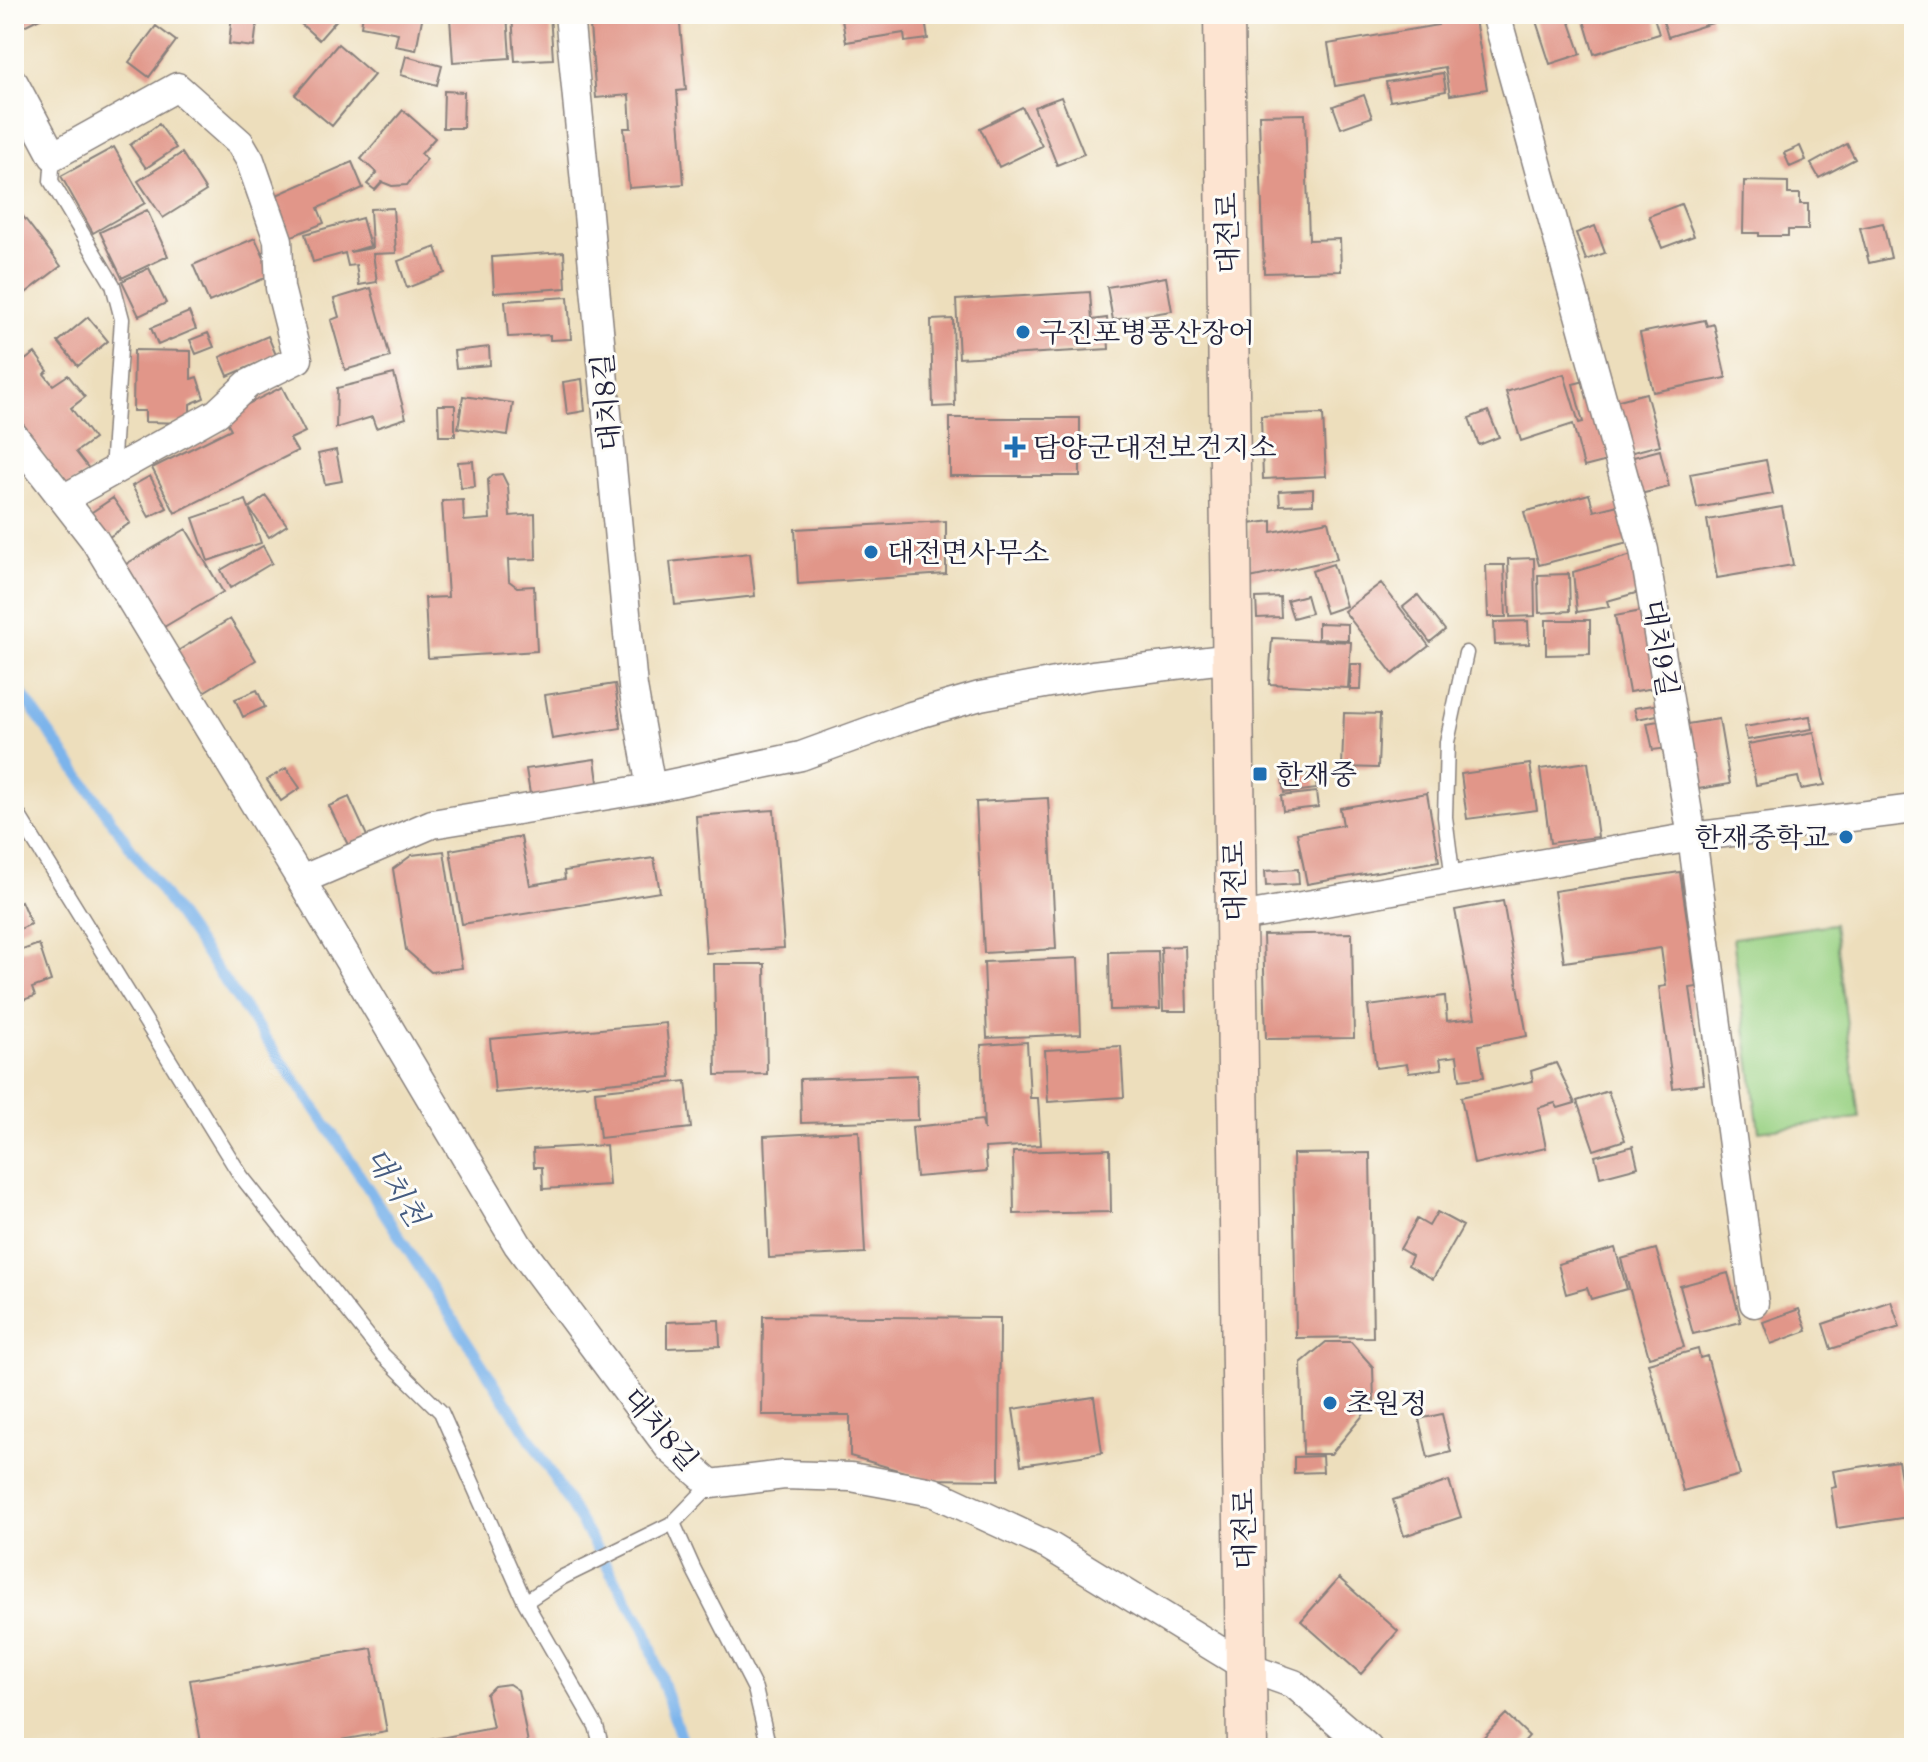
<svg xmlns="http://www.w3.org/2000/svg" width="1928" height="1762" viewBox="0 0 1928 1762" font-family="'Old Standard TT','Noto Serif KR',serif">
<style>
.green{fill:#99d183;stroke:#5e7a5f;stroke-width:2}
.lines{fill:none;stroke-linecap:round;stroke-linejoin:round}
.stream{stroke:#7bb4eb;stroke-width:11}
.building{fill:#e19689}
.lane-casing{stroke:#88807c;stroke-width:17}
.street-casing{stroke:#88807c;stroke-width:31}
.secondary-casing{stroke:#88807c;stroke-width:43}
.lane{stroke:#fff;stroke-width:14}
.street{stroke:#fff;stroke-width:28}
.secondary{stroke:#fde4d1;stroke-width:40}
.poi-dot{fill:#1f6fb2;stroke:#fdfcf7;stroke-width:3}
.labels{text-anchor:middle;stroke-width:6;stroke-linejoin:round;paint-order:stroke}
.street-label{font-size:28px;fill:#22223b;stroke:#fdfcf7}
.poi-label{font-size:28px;fill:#22223b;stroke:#fdfcf7;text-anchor:start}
.water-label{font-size:30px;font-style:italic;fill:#465c81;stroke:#fdfcf7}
</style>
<rect width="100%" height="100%" fill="#fdfcf7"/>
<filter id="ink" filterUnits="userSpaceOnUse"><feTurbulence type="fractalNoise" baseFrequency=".0125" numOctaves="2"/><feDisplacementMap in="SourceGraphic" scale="16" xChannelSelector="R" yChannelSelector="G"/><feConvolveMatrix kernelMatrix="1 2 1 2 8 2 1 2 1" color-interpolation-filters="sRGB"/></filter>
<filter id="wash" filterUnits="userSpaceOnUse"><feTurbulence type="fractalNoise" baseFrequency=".006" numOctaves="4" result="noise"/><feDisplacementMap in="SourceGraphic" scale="32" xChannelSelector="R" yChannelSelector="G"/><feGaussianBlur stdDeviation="1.8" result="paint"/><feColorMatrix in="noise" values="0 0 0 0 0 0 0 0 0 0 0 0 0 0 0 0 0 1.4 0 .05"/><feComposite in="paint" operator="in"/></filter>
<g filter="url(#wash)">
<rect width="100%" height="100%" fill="#eddebc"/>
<path class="green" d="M1834,924L1859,1118L1759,1131L1733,938Z"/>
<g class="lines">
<path class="stream" d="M14,683L333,1134L534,1445L645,1629L684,1748"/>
</g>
<g id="blocks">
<path class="building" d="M14,14H48L14,31Z
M232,14H258L254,47L229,44Z
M290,14H338L340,16L319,40Z
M363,14H423L416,50L395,46L398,33L361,26Z
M478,14H507L510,58L453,62L450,18Z
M512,14H550L553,59L515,61Z
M589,14H679L686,90L677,91L684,184L629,188L624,128H631L629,95L596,98Z
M841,14H924L928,39L905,42L904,33L846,42Z
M1436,14H1474L1487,89L1450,95L1445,67L1335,86L1328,44L1438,25Z
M1556,14H1567L1581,54L1550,64L1536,21Z
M1582,14H1653L1659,34L1594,54Z
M1661,14H1710L1712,23L1668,37Z
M156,26L176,41L149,77L129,62Z
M338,44L374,75L332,126L295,95Z
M406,56L442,66L437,85L401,75Z
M1443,73L1446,91L1390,101L1386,82Z
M444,91L464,92L463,128H443Z
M1364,95L1372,117L1341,128L1333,106Z
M1061,97L1084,154L1057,165L1034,107Z
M1022,107L1042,146L999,167L980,128Z
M403,110L435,138L421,154L427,159L407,185L392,186L382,182L375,190L367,184L377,173L361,159Z
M1305,114L1309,240L1340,239L1341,271L1264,273L1259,115Z
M159,124L176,148L146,168L130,145Z
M1847,144L1855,159L1819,178L1811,164Z
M1800,146L1806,160L1790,167L1784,153Z
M114,147L145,203L93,233L61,176Z
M182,153L206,191L163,218L138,181Z
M352,162L363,188L318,208L324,223L290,237L272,197Z
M1744,181L1788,182V194H1800V204H1808V230H1788V236H1759V233H1743Z
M1681,204L1694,236L1662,248L1649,216Z
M393,208L396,253L373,254L377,282L359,285L356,265L348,266L345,253L313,262L305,234L362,218L370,246L350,252L372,248L370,209Z
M147,210L168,256L122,278L100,232Z
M19,211L61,266L14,302V215Z
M1883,223L1891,258L1869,263L1860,228Z
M1595,226L1605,253L1586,260L1576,233Z
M255,238L272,275L209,302L193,265Z
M436,247L445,273L407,288L398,261Z
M564,252L566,288L494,293L492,257Z
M149,268L166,303L139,316L122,281Z
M1166,277L1172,311L1113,320L1107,287Z
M371,288L390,357L345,370L331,320L339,317L334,299Z
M1090,292L1092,320L1107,318L1109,349L959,358L956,300Z
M568,297L571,339L550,340V335L508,337L505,301Z
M189,312L196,329L158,345L151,328Z
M88,317L108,341L78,366L58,342Z
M953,319L955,406L933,407L931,320Z
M1705,320L1707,326L1714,324L1726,378L1653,392L1640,333Z
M208,333L214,347L196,354L190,340Z
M268,336L276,355L228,376L220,357Z
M489,347L490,365L456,368L454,351Z
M134,350L191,351V379L197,377L204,398L190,404V423L145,422V411H133Z
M35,353L48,371L44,374L53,385L68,375L85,397L71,408L94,439L76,452L90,470L67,487L14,417V368Z
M394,374L406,418L376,428L372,417L336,428L337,388Z
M1564,374L1579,423L1583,422L1573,384L1589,380L1611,460L1584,467L1573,424L1521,441L1506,392Z
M582,379L585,411L567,414L563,382Z
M282,387L305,432L290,439L297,451L175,513L152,468L231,429L224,416Z
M1646,393L1660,445L1629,453L1615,401Z
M463,396L513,403L508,435L458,428Z
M438,405H455V436H439Z
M1488,411L1499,437L1479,445L1469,418Z
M1323,414L1326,476L1263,479L1261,416Z
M950,418H1080V476H950Z
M336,450L342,481L325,484L318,454Z
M1660,450L1669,487L1636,495L1626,459Z
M1766,460L1773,494L1697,508L1690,474Z
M473,461L475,487L461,488L458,462Z
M502,474L508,486L510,516L535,514L536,559L508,560L509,581L517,587L534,586L537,651L428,658L425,598L448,597L442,501L463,500L464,521L490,519L488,480L493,475Z
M150,476L167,508L149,517L132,486Z
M1313,489V504L1280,505L1279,491Z
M1589,494L1594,511L1618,505L1628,542L1539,565L1524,512Z
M266,496L287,525L269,537L249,508L261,543L208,561L193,518L246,500L249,508Z
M113,498L130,523L106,539L89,514Z
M1782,507L1793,565L1717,578L1707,520Z
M946,521V574L798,584L795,529Z
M1272,521V532L1328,521L1337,559L1250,578L1249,524Z
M186,529L223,592L164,627L126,564Z
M263,546L272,563L230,588L221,570Z
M750,553L755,596L675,605L670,562Z
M1632,555L1643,591L1607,601L1609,607L1577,612L1573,572Z
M1534,558L1535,616L1510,617L1508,559Z
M1333,564L1346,606L1326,613L1312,571Z
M1486,565H1504L1506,617H1488Z
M1569,574L1570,611L1539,613L1538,575Z
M1381,583L1429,646L1393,674L1344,611Z
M1306,595L1311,613L1293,618L1287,600Z
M1418,595L1445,630L1430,642L1403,607Z
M1280,597L1281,617L1257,618L1256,598Z
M1647,610L1661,687L1629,692L1615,616Z
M230,619L256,660L202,693L176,652Z
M1546,620H1590V654L1546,655Z
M1528,621L1529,644L1495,645L1494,622Z
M1318,623L1348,624V640L1318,639Z
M1272,638L1351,642L1348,688L1269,684Z
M1351,664H1362L1361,690H1350Z
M615,684L621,728L552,739L545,695Z
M257,690L265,707L243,717L235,699Z
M1660,704L1662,714L1637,719L1634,708Z
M1344,713L1380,714L1378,768L1342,767Z
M1810,716L1812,729L1747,740L1744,727Z
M1719,719L1730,784L1698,789L1687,724Z
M1664,720L1669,748L1653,750L1647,723Z
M1814,732L1825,785L1801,789L1798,777L1756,785L1748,744Z
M595,759L599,790L531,800L526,769Z
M1588,762L1598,837L1550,843L1540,769Z
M1530,764L1537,810L1467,819L1461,774Z
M286,768L300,788L281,801L267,780Z
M1315,774L1317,789L1284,793L1282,777Z
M1316,792L1318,807L1283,811L1281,796Z
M1427,793L1439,861L1307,884L1297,833L1343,825L1340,808Z
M349,797L367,836L348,845L329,806Z
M1048,798L1056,949L984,953L976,802Z
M774,810L784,948L706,953L696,816Z
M521,837L530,885L565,879L564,871L654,858L660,892L462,924L450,850Z
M444,851L462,968L431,972L406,950L393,869L412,855Z
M1298,869L1299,884L1266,886L1265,871Z
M1680,872L1697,987L1690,988L1704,1084L1673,1088L1659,987L1666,986L1661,948L1564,962L1554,891Z
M21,901L31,924L16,931L14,905Z
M1503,901L1527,1036L1479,1045L1484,1077L1460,1080L1457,1056L1440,1058L1442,1069L1409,1073L1407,1064L1376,1068L1368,1006L1445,996L1447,1021L1475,1018L1455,910Z
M1352,933L1354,1038L1266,1039L1263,935Z
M39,944L51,981L32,988L35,996L14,1003V953Z
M1185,946L1187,1011H1163L1161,947Z
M1158,951L1160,1009L1110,1010L1109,952Z
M1078,958L1081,1034L987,1038L984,962Z
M714,964H765L767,1074L716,1075Z
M666,1023L671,1077L495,1093L490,1039Z
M1027,1042L1030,1098H1038L1041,1145L985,1148L987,1171L916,1177L912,1127L982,1120L984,1130L981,1045Z
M1121,1046L1124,1097L1048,1102L1045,1050Z
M1556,1063L1575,1103L1558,1108L1555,1103L1538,1108L1546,1148L1474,1164L1461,1097L1533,1081L1531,1071Z
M917,1075L918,1120L801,1123L800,1079Z
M686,1081L691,1128L600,1138L595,1091Z
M1608,1091L1625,1140L1594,1150L1577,1101Z
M859,1131L865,1253L769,1258L764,1136Z
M606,1145L609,1185L543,1189L542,1167H534L533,1149Z
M1633,1146L1638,1167L1600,1177L1595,1156Z
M1110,1149L1111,1212L1014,1214L1013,1152Z
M1370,1153L1373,1337L1296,1338L1293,1154Z
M1437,1212L1463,1226L1433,1279L1408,1265L1412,1256L1400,1249L1417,1219L1429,1226Z
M1615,1248L1627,1289L1591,1299L1587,1288L1566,1294L1558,1264Z
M1656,1249L1684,1347L1649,1357L1621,1259Z
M1728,1273L1741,1322L1693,1334L1680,1286Z
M1891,1301L1900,1327L1831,1349L1823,1324Z
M1799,1309L1807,1331L1771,1344L1763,1322Z
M763,1316L1000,1318L999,1480L928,1479L850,1456V1415H762Z
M719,1320L720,1346L667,1348V1322Z
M1326,1342H1351L1373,1367L1374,1402L1331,1454H1303L1301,1363Z
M1698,1349L1700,1358L1707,1356L1740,1475L1683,1491L1648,1363Z
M1094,1397L1102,1453L1021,1465L1013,1409Z
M1442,1414L1451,1452L1428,1458L1419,1419Z
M1322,1456L1323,1472L1294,1473V1457Z
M1898,1461L1908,1517L1837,1528L1831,1488L1836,1487L1833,1471Z
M1449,1481L1461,1517L1404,1536L1393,1500Z
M1339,1578L1398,1631L1361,1674L1301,1621Z
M372,1648L387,1732L294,1748H202L190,1680Z
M509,1684L518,1690L529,1748H403V1745L493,1728L486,1694L494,1686Z
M1506,1714L1529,1736L1523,1743L1528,1748H1473Z"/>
</g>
</g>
<g filter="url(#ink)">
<use href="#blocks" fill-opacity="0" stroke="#88807c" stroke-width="2"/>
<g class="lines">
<defs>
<path id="lane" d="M53,156L51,181L113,285L122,319L112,471
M14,808L241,1176L383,1355L441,1412L525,1602L596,1726L602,1748
M1453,880L1445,817L1447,742L1466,653
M673,1523L694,1570L755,1689L769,1748
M525,1602L563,1577L673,1523L711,1484"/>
<path id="street" d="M569,14L633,687L651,788L432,824L301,880L518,1245L669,1448L711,1484L784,1475L851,1477L933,1492L1049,1546L1246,1667L1294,1684L1368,1748
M14,83L53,156L177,87L240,143L250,160L278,240L280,288L298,359L248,384L217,413L63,499
M14,436L94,539L301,880
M651,788L801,756L911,716L980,696L1093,675L1232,658
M1234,918L1692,837L1644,550L1496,14
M1754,1303L1692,837L1914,809"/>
<path id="secondary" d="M1224,14L1247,1748"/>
</defs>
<use href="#lane" class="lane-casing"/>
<use href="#street" class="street-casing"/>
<use href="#secondary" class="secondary-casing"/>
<use href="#lane" class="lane"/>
<use href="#street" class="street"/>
<use href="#secondary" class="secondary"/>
</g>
</g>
<g class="poi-dot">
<circle cx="1023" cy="332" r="8"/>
<path d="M1011 435h8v8h8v8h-8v8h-8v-8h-8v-8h8z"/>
<circle cx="871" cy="552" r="8"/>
<rect x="1252" y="766" width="16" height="16" rx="4"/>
<circle cx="1846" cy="837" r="8"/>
<circle cx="1330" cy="1403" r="8"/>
</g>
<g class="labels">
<g class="street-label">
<text transform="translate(1227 233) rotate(-91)" y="10">대전로</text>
<text transform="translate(606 402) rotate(-95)" y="10">대치8길</text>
<text transform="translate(1661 648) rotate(81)" y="10">대치9길</text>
<text transform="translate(1234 881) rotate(-91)" y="10">대전로</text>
<text transform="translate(661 1429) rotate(49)" y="10">대치8길</text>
<text transform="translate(1244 1529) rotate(-91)" y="10">대전로</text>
</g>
<g class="poi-label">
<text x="1039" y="342">구진포병풍산장어</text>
<text x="1033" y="457">담양군대전보건지소</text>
<text x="887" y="562">대전면사무소</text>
<text x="1276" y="784">한재중</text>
<text x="1830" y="847" text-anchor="end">한재중학교</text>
<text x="1346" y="1413">초원정</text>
</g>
<g class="water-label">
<text transform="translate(396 1187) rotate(57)" y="10">대치천</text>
</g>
</g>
<rect width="1928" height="1762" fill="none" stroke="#fdfcf7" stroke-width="48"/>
</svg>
